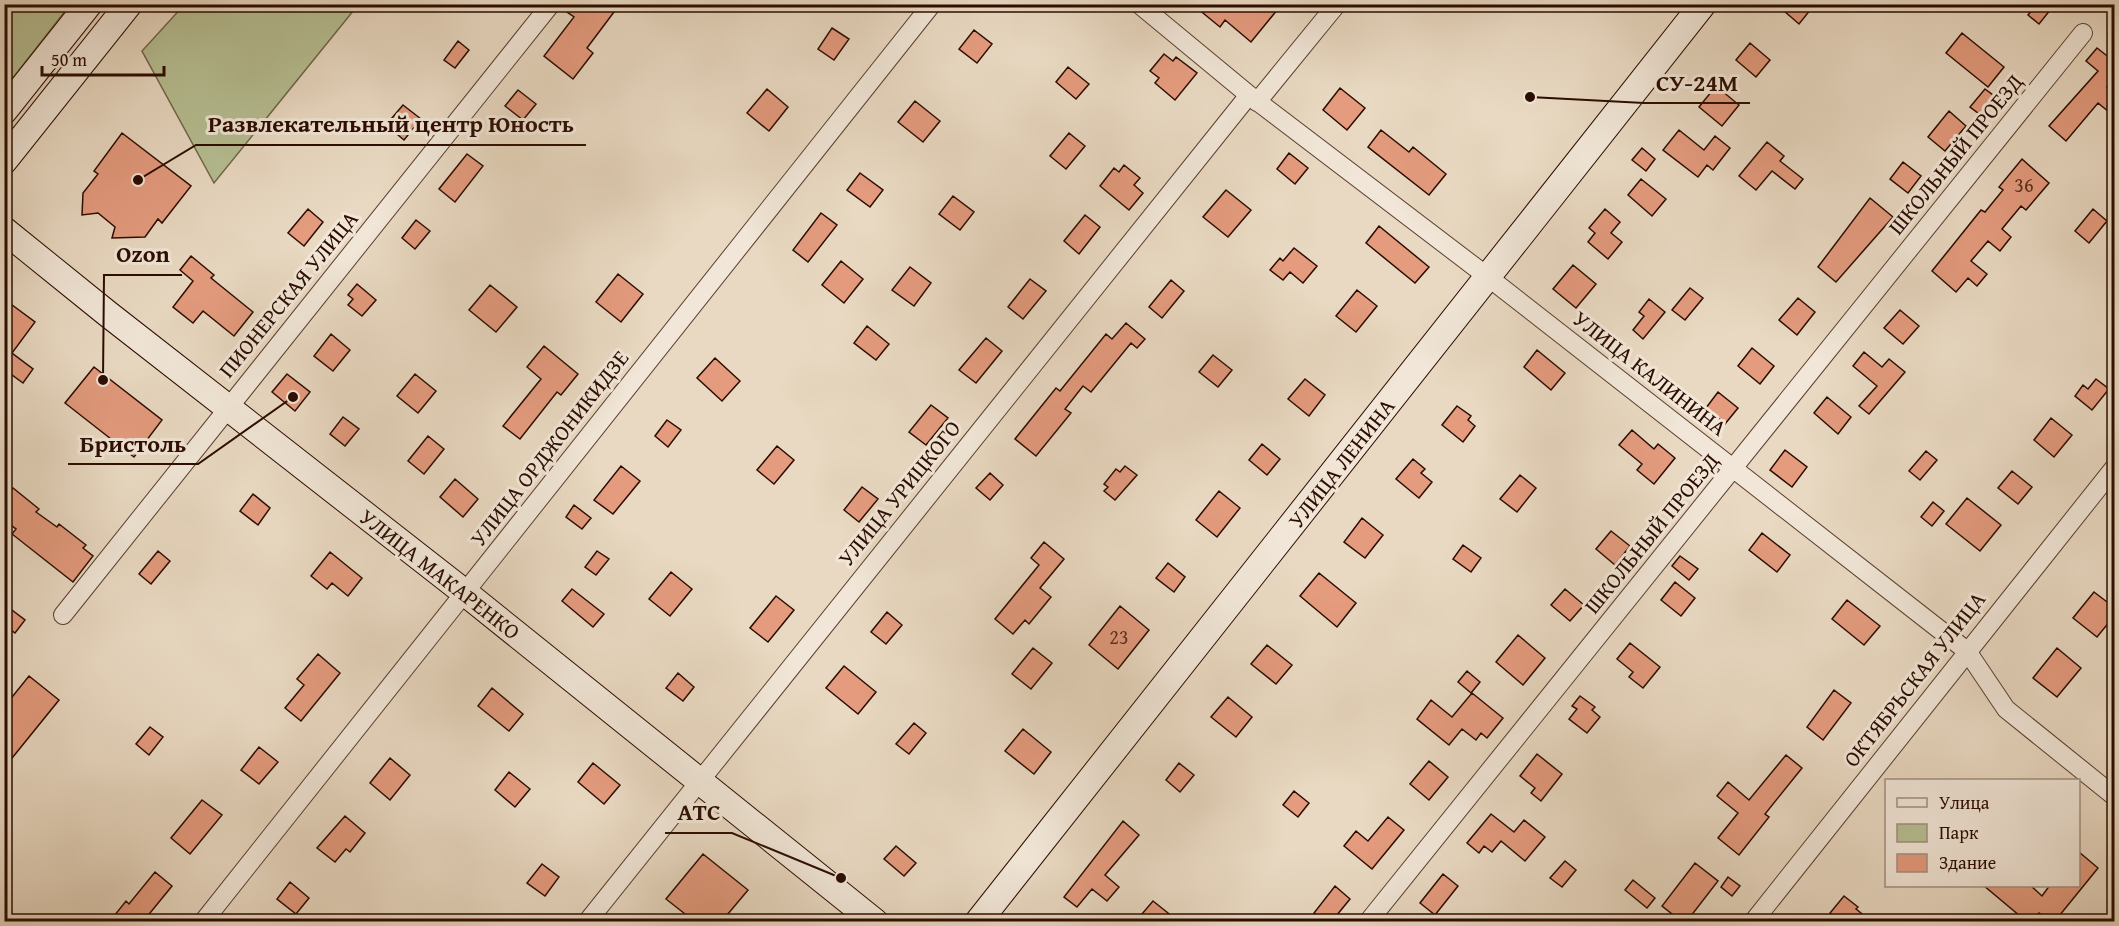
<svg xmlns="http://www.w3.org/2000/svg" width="2119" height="926" viewBox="0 0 2119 926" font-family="'Gentium Book Plus',serif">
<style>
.green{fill:#b6bf93;stroke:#70664a;stroke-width:1.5}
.building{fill:#e49b7e;stroke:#2b0c01;stroke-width:1.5}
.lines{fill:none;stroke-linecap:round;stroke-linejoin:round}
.street-casing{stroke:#5a3f31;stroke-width:20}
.secondary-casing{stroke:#2b0c01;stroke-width:28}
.street{stroke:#f1e6d7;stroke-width:18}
.secondary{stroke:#f1e6d7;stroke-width:26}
.labels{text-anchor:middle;stroke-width:6;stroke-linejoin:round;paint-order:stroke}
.number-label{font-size:20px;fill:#593020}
.street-label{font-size:22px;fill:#2b0c01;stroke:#f1e6d7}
.leader{fill:none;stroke:#2b0c01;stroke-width:2}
.callout-dot{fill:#2b0c01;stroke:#f1e6d7;stroke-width:2}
.callout-label{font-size:24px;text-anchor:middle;font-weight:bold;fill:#2b0c01;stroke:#f1e6d7;stroke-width:6;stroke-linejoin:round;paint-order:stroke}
</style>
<rect width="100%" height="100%" fill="#e9d9c2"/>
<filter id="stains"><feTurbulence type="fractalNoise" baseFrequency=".00333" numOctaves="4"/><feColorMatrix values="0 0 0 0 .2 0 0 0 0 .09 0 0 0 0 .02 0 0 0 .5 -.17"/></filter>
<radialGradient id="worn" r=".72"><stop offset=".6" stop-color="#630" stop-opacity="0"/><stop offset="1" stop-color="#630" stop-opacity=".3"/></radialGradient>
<path class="green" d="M5,4L70,5L5,88L4,5Z
M184,5H358L214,183L142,51Z"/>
<path class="building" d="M573,4H620L587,48L593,53L573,79L544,56L574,17L567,12Z
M1192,4H1282L1251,42L1225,20L1220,27Z
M1776,4H1815L1799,24Z
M2037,4H2055L2039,24L2028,15Z
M832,28L849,39L834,60L818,49Z
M974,30L992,44L977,63L959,49Z
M1962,33L2004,67L1988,87L1946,53Z
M458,41L469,50L455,68L444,60Z
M1750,43L1770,60L1756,77L1736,60Z
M2097,48L2115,62V78L2107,87L2115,92V117L2098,103L2066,141L2049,126L2098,71L2086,61Z
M1164,54L1173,61L1176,57L1197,73L1175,100L1155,83L1159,78L1150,71Z
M1068,67L1089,84L1076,99L1056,82Z
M1716,86L1739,105L1722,126L1699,107Z
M1340,88L1365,108L1347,130L1323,110Z
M767,89L788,107L769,131L747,113Z
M1985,89L1997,98L1982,116L1970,107Z
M518,90L536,104L523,120L505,106Z
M915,101L940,121L923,142L898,122Z
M403,105L421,119L404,140L386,125Z
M1949,111L1966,126L1945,151L1928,137Z
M1381,130L1409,152L1413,147L1446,174L1429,195L1368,147Z
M1679,130L1704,150L1715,136L1730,148L1713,170L1707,165L1698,177L1663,150Z
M122,133L191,186L162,223L158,219L145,237L112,238L115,227L98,213L82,215L83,193L98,174L94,171Z
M1069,133L1085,146L1066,169L1050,156Z
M1767,142L1784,156L1780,161L1803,179L1795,189L1772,171L1756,190L1739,176Z
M1642,148L1655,159L1646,171L1632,160Z
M1289,153L1308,168L1295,184L1277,169Z
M467,154L483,166L455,202L439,189Z
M2022,159L2049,183L2026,210L2021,206L2002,229L2011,237L2000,251L1988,241L1971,261L1987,274L1977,286L1968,278L1956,292L1932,271L1981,210L1985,212L2003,190L1999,187Z
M1903,162L1921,176L1908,193L1890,179Z
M1124,165L1140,178L1134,185L1143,193L1129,210L1100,186L1114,168L1119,172Z
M860,173L883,190L870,207L847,190Z
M1641,179L1666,199L1652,216L1628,195Z
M1226,190L1251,210L1228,237L1203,217Z
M953,196L974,212L960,230L939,214Z
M1870,198L1893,217L1836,282L1818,267Z
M308,209L323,222L304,246L288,233Z
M1605,209L1620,222L1611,233L1622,242L1608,259L1588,242L1595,233L1589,228Z
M2093,209L2107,221L2089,243L2075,231Z
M821,213L837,225L808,262L793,250Z
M1085,215L1100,227L1079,254L1064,241Z
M416,220L430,231L415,249L402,238Z
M1379,226L1429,267L1415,283L1366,243Z
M1294,248L1317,266L1303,283L1290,272L1283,280L1270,270L1280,258L1283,261Z
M191,256L214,275L211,278L253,312L234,336L203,311L193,323L173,307L193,281L180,270Z
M841,261L863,279L844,303L822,285Z
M1573,265L1596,284L1576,308L1553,289Z
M910,267L931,283L914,306L892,290Z
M618,274L643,294L621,322L596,302Z
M1030,279L1046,291L1023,319L1008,307Z
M1171,280L1184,291L1162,318L1149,307Z
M357,284L376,300L362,316L348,305L353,299L348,295Z
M490,285L517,307L496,332L469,310Z
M1690,288L1703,298L1685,320L1672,310Z
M1357,290L1377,306L1356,332L1336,316Z
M1798,298L1815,312L1797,335L1779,320Z
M4,299L35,322L12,353L33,369L23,383L4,369Z
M1649,299L1665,312L1643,339L1633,330L1644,316L1639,312Z
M1900,310L1919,326L1903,344L1884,328Z
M1126,323L1145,339L1137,348L1131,343L1091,392L1083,386L1065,409L1071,413L1036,456L1015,439L1056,388L1060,391L1106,334L1112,339Z
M867,326L889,344L876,360L854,343Z
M331,334L350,350L333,371L314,356Z
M986,338L1002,351L976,383L959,370Z
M544,346L578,374L561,395L557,392L520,439L503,426L541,379L527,367Z
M1752,348L1774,366L1760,384L1738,366Z
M1537,350L1565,373L1551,390L1524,367Z
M1864,352L1882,367L1889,359L1905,372L1869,414L1859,406L1877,386L1853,366Z
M1213,355L1232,370L1218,387L1199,372Z
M715,358L740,381L722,401L697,378Z
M94,367L162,420L134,457L65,403Z
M287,374L310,392L295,411L272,392Z
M415,374L436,391L418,413L397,396Z
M1305,379L1325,395L1309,416L1288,399Z
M2096,379L2109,389L2092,410L2075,396L2083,385L2088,389Z
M1718,392L1738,408L1725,424L1706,408Z
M1827,397L1851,417L1838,434L1814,413Z
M931,405L948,418L926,445L909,432Z
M1457,406L1471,416L1468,420L1475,426L1463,442L1442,425Z
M343,417L359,429L345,446L330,434Z
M2051,418L2072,435L2054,457L2034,440Z
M667,420L681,430L668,447L655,436Z
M1632,430L1654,449L1658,444L1675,458L1654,484L1637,470L1642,464L1619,445Z
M428,436L444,449L424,474L408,461Z
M1262,444L1280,459L1267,475L1249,460Z
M777,446L794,460L774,484L757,470Z
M1785,450L1807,467L1792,487L1770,470Z
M1926,451L1937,460L1920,480L1909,471Z
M1413,459L1425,469L1421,473L1432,482L1419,498L1396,479Z
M621,466L640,481L613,514L594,500Z
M1125,466L1137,475L1115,500L1104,491L1108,487L1104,484L1116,469L1120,472Z
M2012,471L2032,487L2018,504L1998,488Z
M990,473L1003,485L990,500L976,488Z
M1520,475L1536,488L1517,512L1500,499Z
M455,479L478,499L463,517L440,497Z
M4,487L10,491L13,488L39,509L36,512L57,527L59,524L86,545L83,548L93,556L73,582L12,534L16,529L4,520Z
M862,487L878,499L859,522L844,510Z
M1219,491L1240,508L1217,537L1196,520Z
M253,494L270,508L258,525L240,511Z
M1967,498L2001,525L1980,551L1946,524Z
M1933,502L1944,511L1932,526L1921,517Z
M574,505L591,518L582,529L566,517Z
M1362,518L1383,535L1365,558L1344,542Z
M1611,531L1630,546L1615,565L1596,549Z
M1762,533L1790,555L1777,572L1749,550Z
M1044,542L1064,559L1040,588L1051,597L1029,624L1025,620L1013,634L995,619L1039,565L1031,558Z
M1463,545L1481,558L1471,572L1453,559Z
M158,551L170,561L151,584L139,574Z
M597,551L609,559L596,575L585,567Z
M330,552L362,578L348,596L332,583L327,589L311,576Z
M1680,556L1698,569L1689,580L1672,566Z
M1168,563L1185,577L1174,592L1156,578Z
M671,572L692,589L670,616L649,599Z
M1319,573L1356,603L1337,627L1300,596Z
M1675,582L1695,598L1681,616L1661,600Z
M572,589L604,614L593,627L562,601Z
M1565,589L1584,605L1570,621L1551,605Z
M2094,592L2115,608V615L2097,637L2073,618Z
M776,596L794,610L768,642L750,628Z
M1847,600L1880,626L1864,645L1832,619Z
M4,604L25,620L15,633L4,625Z
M1120,606L1149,630L1118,669L1089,645Z
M887,612L902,625L886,644L871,632Z
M1518,635L1545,658L1523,685L1496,662Z
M1630,643L1660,667L1643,688L1629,677L1633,672L1617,659Z
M1267,645L1292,665L1276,684L1251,664Z
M1033,648L1052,663L1031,689L1012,674Z
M2057,648L2081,668L2057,697L2033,678Z
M318,654L340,673L301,721L285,708L304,685L297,679Z
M844,666L876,692L858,714L826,688Z
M1467,671L1480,682L1471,693L1458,682Z
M678,673L694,687L683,701L666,688Z
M29,676L59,700L4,768V707Z
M492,688L523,714L509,731L478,706Z
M1834,690L1851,703L1823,740L1807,727Z
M1472,693L1503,718L1487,738L1481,733L1476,740L1462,729L1449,745L1417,719L1431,700L1452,717Z
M1580,696L1595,707L1592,710L1600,717L1587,733L1569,719L1577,709L1572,706Z
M1228,697L1252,717L1236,737L1211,717Z
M914,723L926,733L909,754L896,744Z
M150,727L163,737L149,755L136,744Z
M1023,729L1051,752L1034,774L1005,751Z
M259,747L278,762L259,784L241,770Z
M1537,754L1562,774L1541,801L1531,793L1535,788L1520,776Z
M1786,755L1802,768L1765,814L1769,817L1739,855L1718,838L1738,813L1717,796L1728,782L1749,800Z
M390,758L410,775L390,800L370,783Z
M1429,761L1448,777L1429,800L1410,784Z
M593,763L620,785L604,804L578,782Z
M1179,763L1194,775L1180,792L1166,780Z
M509,772L530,789L515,807L495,790Z
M1294,791L1309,803L1298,817L1283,805Z
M202,800L222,815L190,854L171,838Z
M1491,814L1514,832L1524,820L1545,837L1525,861L1501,841L1492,852L1484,846L1479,853L1467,843Z
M345,816L365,833L350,852L346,849L335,862L317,848Z
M1388,817L1404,830L1372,869L1344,846L1356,831L1368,841Z
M1123,821L1139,835L1105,875L1119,887L1107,901L1092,889L1077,907L1064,897Z
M896,846L916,863L904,876L884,859Z
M2079,852L2098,868L2055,921H2049L2039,913L2031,921H2026L1983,885H2030L2042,896L2050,885H2079Z
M703,854L748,890L722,921H694L666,899Z
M1565,861L1576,870L1562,887L1550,878Z
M1695,863L1718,881L1687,921H1681L1662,906Z
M542,864L559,877L545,896L527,883Z
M155,872L172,886L150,913L142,921H110L126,901L129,904Z
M1443,874L1458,886L1435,915L1420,903Z
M1728,877L1740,886L1732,896L1721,887Z
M1633,880L1655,898L1647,908L1625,890Z
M290,882L309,898L296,914L277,899Z
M1335,886L1350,899L1332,921H1325L1314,913Z
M1844,896L1858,907L1856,909L1871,921H1841L1830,913Z
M1153,901L1178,921H1136Z"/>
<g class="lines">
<defs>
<path id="street" d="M1139,4L1249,95L1488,277L1967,651L2006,709L2114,796
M1257,102L1337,4
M63,615L551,4
M203,922L932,4
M587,922L1249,95
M1368,922L2083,33
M1753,922L2114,468"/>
<path id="secondary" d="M4,111L89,4
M4,161L129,4
M4,230L108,314L464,592L875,922
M978,922L1703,4"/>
</defs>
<use href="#street" class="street-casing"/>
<use href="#secondary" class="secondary-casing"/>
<use href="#street" class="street"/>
<use href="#secondary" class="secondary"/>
</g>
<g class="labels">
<g class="number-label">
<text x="2024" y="192">36</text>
<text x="1119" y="644">23</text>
</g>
<g class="street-label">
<text transform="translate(1955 154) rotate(-51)" y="8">ШКОЛЬНЫЙ ПРОЕЗД</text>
<text transform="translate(288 294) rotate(-51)" y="8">ПИОНЕРСКАЯ УЛИЦА</text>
<text transform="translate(1650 373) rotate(38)" y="8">УЛИЦА КАЛИНИНА</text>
<text transform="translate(549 448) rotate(-52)" y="8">УЛИЦА ОРДЖОНИКИДЗЕ</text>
<text transform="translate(1341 463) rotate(-52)" y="8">УЛИЦА ЛЕНИНА</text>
<text transform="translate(899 493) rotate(-51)" y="8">УЛИЦА УРИЦКОГО</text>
<text transform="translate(1651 533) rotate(-51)" y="8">ШКОЛЬНЫЙ ПРОЕЗД</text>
<text transform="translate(440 574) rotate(38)" y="8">УЛИЦА МАКАРЕНКО</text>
<text transform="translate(1914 679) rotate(-52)" y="8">ОКТЯБРЬСКАЯ УЛИЦА</text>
</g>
</g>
<path class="leader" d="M1530 97L1644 103H1750M138 180L196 145H586M103 380L104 275H182M293 397L198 464H68M841 878L732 833H665"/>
<g class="callout-dot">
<circle cx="1530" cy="97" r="6"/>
<circle cx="138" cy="180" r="6"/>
<circle cx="103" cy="380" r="6"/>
<circle cx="293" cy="397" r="6"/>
<circle cx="841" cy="878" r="6"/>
</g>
<g class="callout-label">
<text x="1697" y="91">СУ-24М</text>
<text x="391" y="132">Развлекательный центр Юность</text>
<text x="143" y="262">Ozon</text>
<text x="133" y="452">Бристоль</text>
<text x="699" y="820">АТС</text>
</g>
<rect width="2119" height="926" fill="none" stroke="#e9d9c2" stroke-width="24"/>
<rect x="6" y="6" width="2107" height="914" fill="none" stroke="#2b0c01" stroke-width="3"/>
<rect x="12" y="12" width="2095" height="902" fill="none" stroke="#2b0c01" stroke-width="1.5"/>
<rect x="1885" y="779" width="195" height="108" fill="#f1e6d7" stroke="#a28f81" stroke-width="1.5"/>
<rect x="1897" y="798" width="30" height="9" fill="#f1e6d7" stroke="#a28f81" stroke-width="1.5"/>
<text x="1939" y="809" font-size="18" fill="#2b0c01">Улица</text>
<rect x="1897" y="824" width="30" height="18" fill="#b6bf93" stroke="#a28f81" stroke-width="1.5"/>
<text x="1939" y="839" font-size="18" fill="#2b0c01">Парк</text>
<rect x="1897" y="854" width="30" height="18" fill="#e49b7e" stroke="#a28f81" stroke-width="1.5"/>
<text x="1939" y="869" font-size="18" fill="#2b0c01">Здание</text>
<path d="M42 66v9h122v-9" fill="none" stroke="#2b0c01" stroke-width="3"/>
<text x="51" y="66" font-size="18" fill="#2b0c01" stroke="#f1e6d7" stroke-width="4.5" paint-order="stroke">50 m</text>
<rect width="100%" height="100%" filter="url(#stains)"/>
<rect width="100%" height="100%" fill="url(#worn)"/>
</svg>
